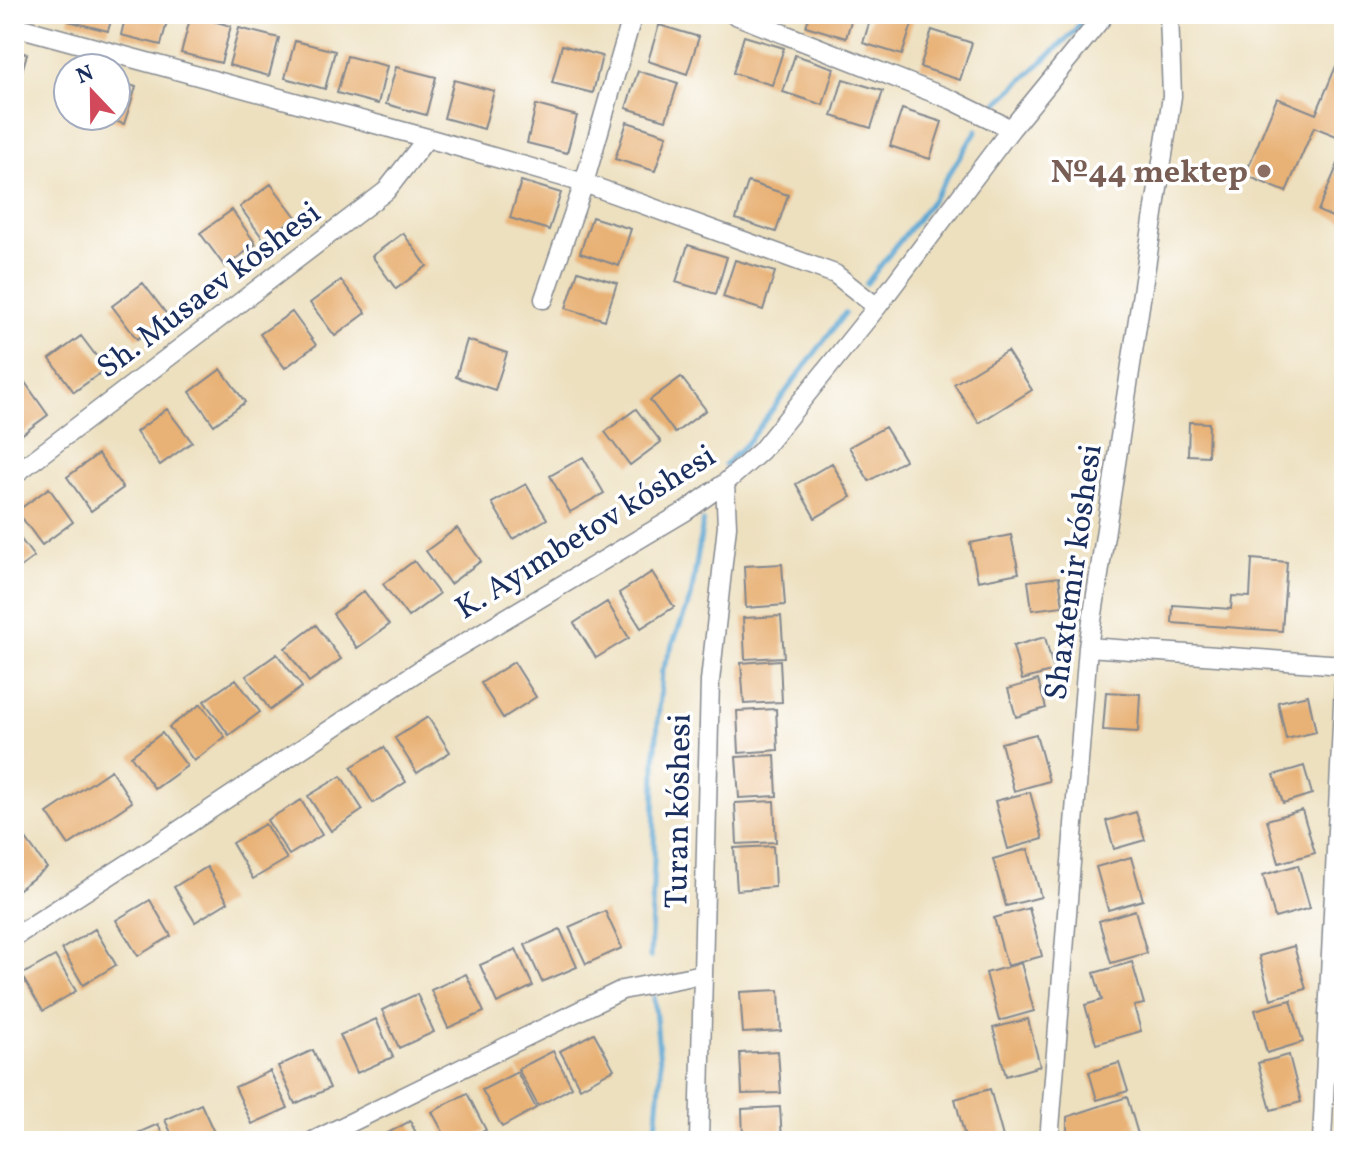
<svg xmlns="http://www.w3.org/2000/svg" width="1358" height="1155" viewBox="0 0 1358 1155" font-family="Vollkorn,serif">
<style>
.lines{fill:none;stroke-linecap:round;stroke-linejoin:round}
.stream{stroke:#5aa6d2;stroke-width:5}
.building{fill:#e8b174}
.minor-casing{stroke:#84888e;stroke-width:21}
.minor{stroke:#fff;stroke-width:18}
.education-dot{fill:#8d6e63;stroke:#fff;stroke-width:3}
.labels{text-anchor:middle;stroke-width:7;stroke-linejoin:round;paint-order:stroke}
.education-label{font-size:32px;font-weight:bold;fill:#785e54;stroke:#fff;text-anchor:end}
.street-label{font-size:32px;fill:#1b2f5e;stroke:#fff}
</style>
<rect width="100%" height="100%" fill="#fff"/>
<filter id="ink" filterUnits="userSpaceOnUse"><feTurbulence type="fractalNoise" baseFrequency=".0125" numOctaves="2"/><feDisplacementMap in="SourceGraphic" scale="16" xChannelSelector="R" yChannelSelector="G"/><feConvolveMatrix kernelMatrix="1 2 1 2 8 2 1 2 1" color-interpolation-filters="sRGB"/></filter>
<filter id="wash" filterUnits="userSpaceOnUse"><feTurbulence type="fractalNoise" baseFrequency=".006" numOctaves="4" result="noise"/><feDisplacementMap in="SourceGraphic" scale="32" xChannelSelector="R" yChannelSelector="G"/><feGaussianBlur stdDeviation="1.8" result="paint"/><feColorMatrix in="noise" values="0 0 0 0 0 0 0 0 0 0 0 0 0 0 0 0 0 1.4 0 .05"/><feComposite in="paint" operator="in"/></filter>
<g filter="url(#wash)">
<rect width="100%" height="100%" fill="#ede0bf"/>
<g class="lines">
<path class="stream" d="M997,104L1075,31L1084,14
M866,284L933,199L977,130
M725,465L748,442L845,313
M650,957L654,861L655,760L662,671L691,597L703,522
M654,997L661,1072L655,1141"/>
</g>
<g id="blocks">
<path class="building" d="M70,14H113L108,31L68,21Z
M126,14H169L161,45L121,35Z
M565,14H613L609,27Z
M810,14H853L846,38L806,26Z
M872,14H900L914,18L902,55L863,43Z
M191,15L231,26L221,63L181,53Z
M659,25L699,37L687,74L648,61Z
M239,28L279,38L269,76L229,65Z
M932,30L972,43L960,80L920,67Z
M744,36L784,48L772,85L733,73Z
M295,41L335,51L325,89L285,78Z
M562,45L602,56L593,93L552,83Z
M14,50L27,54L15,95H14Z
M795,55L834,68L823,105L783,92Z
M347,56L387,66L378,104L337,93Z
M1336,66L1344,70V139L1314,127L1286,192L1245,175L1277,98L1316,114Z
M396,67L436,77L426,115L386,104Z
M638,71L678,83L666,120L626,108Z
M843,79L883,91L871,128L832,116Z
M454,80L494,91L484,129L444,118Z
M116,81L136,87L124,124L102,117L116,116Z
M536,105L577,116L567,153L527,143Z
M902,109L942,122L930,159L890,146Z
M627,122L667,135L655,171L615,159Z
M1344,150V222L1318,211Z
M521,181L561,193L549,230L510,218Z
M748,182L788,195L776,232L736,219Z
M271,184L296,217L264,240L240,207Z
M232,210L256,244L225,267L200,233Z
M592,217L631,229L619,266L580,253Z
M403,233L427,266L396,289L372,256Z
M688,245L727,257L716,294L676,282Z
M735,260L775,272L763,310L723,297Z
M578,271L617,283L605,320L566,308Z
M341,280L366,313L335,336L310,303Z
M143,283L168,316L137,339L112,306Z
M292,312L316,345L285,368L260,334Z
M81,336L106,369L74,392L50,359Z
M467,340L507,353L495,390L456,377Z
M1007,351L1032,390L979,423L954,384Z
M221,369L245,402L214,425L190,392Z
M681,377L706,410L675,433L650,400Z
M24,381L48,415L17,438L14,434V388Z
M167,409L192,442L160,465L136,432Z
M636,409L661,442L630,465L605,432Z
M1189,422L1209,423L1208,456L1188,455Z
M885,427L905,460L869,481L849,447Z
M98,454L123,488L91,511L67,477Z
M583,457L604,493L570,512L550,476Z
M832,463L851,497L815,518L796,484Z
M526,484L547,519L513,539L492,503Z
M49,488L73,522L42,545L17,511Z
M457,528L481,561L450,584L426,551Z
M14,530L34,557L14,572Z
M1011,535L1019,573L978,581L970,543Z
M1252,559L1287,562L1282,631L1172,623L1173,605L1231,609L1232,596L1250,597Z
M414,561L439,594L408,617L383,584Z
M782,564L785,605L746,608L744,566Z
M652,572L674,607L641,628L619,593Z
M1059,577L1063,606L1032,610L1028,581Z
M364,591L389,625L357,648L333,614Z
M607,602L629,638L596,658L574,623Z
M781,616L784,657L745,659L743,618Z
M316,625L341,659L309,682L285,648Z
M1045,637L1054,671L1022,680L1013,646Z
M277,654L302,687L270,710L246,676Z
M780,660L782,702L744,704L741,663Z
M514,662L536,697L503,718L481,683Z
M236,679L260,712L229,735L204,701Z
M1038,680L1046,708L1016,717L1008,689Z
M1106,692L1140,694L1138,732L1103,730Z
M1308,695L1316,732L1286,739L1278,702Z
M201,704L225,737L194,761L169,727Z
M776,709L778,750L739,753L737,711Z
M428,717L450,752L417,773L395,738Z
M162,733L187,766L155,789L131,756Z
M1036,734L1049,781L1014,791L1001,743Z
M384,747L406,782L373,803L351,767Z
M775,755L777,796L739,798L736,757Z
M1304,766L1312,794L1283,803L1274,775Z
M111,770L132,802L69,845L47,813Z
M341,776L363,810L331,831L308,796Z
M1030,792L1043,839L1008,849L995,801Z
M301,800L322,835L289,855L267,820Z
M774,801L776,842L737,844L735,803Z
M1302,810L1315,853L1279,863L1267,820Z
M1136,812L1145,840L1114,849L1106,821Z
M265,824L287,859L253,879L232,843Z
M23,835L47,868L16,891L14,888V841Z
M773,846L775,887L737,890L734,848Z
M1028,849L1041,897L1006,906L993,859Z
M1131,857L1143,900L1108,910L1096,867Z
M1298,865L1310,908L1275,918L1263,875Z
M207,867L228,902L195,922L174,887Z
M150,900L171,936L138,956L116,920Z
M1029,908L1042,956L1007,966L994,918Z
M1135,910L1147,953L1111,963L1099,921Z
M605,911L622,948L586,964L569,927Z
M95,929L116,965L83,985L62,949Z
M560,929L577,967L542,982L525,945Z
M1294,946L1306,989L1271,999L1259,956Z
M516,949L533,986L497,1003L480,965Z
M55,956L76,991L43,1011L21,975Z
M1132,962L1144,1004L1134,1006L1141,1031L1096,1044L1085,1005L1102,1000L1094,973Z
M1021,963L1034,1011L999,1021L986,973Z
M466,974L484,1012L448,1028L431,990Z
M779,990L781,1031L743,1033L740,992Z
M417,994L434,1032L399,1048L382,1010Z
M1291,1000L1303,1042L1267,1053L1255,1010Z
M376,1019L393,1057L357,1073L340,1035Z
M1028,1019L1040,1066L1006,1076L993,1028Z
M594,1033L614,1069L580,1088L560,1051Z
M313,1050L330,1088L295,1104L278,1066Z
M553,1051L572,1087L538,1106L518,1069Z
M778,1051L781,1093L742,1094L740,1053Z
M1289,1055L1301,1102L1271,1110L1258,1063Z
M1119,1063L1128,1091L1097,1100L1089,1072Z
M270,1071L288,1108L252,1124L235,1087Z
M517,1072L536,1108L502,1127L482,1090Z
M990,1089L1003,1137L988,1141H966L955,1099Z
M467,1093L486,1130L465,1141H448L432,1112Z
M1127,1097L1140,1141H1067V1117Z
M201,1104L218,1141H175L165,1120Z
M780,1107L782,1141H743L742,1109Z
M410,1121L420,1141H373Z
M158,1124L166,1141H120Z"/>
</g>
</g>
<g filter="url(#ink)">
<use href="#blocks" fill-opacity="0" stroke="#84888e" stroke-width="2"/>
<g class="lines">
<defs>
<path id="minor" d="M733,14L952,100L1011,129
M14,26L427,138L584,183L835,274L877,307
M544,299L584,183L633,14
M14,475L386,191L427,138
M1088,647L1344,665
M14,937L160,843L426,666L686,511L725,483L761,451L877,307L1011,129L1105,14
M313,1141L622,990L703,974
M699,1141L710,681L727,526L725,483
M1049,1141L1088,647L1172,96L1169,14
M1322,1141L1344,684"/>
</defs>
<use href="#minor" class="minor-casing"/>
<use href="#minor" class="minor"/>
</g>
</g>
<circle class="education-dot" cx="1264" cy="171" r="8"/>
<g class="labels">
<g class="education-label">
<text x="1248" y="182">№44 mektep</text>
</g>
<g class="street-label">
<text transform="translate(208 289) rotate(-37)" y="11">Sh. Musaev kóshesi</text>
<text transform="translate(585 531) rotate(-32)" y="11">K. Ayımbetov kóshesi</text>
<text transform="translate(1072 572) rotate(-82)" y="11">Shaxtemir kóshesi</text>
<text transform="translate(677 811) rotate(-89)" y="11">Turan kóshesi</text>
</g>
</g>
<rect width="1358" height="1155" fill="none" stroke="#fff" stroke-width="48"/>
<g transform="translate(92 92) rotate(338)"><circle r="38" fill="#ffffff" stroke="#a4acbf" stroke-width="2"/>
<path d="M0-6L14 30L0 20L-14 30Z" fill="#d1495b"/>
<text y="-12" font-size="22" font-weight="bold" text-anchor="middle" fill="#1b2f5e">N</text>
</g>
</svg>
